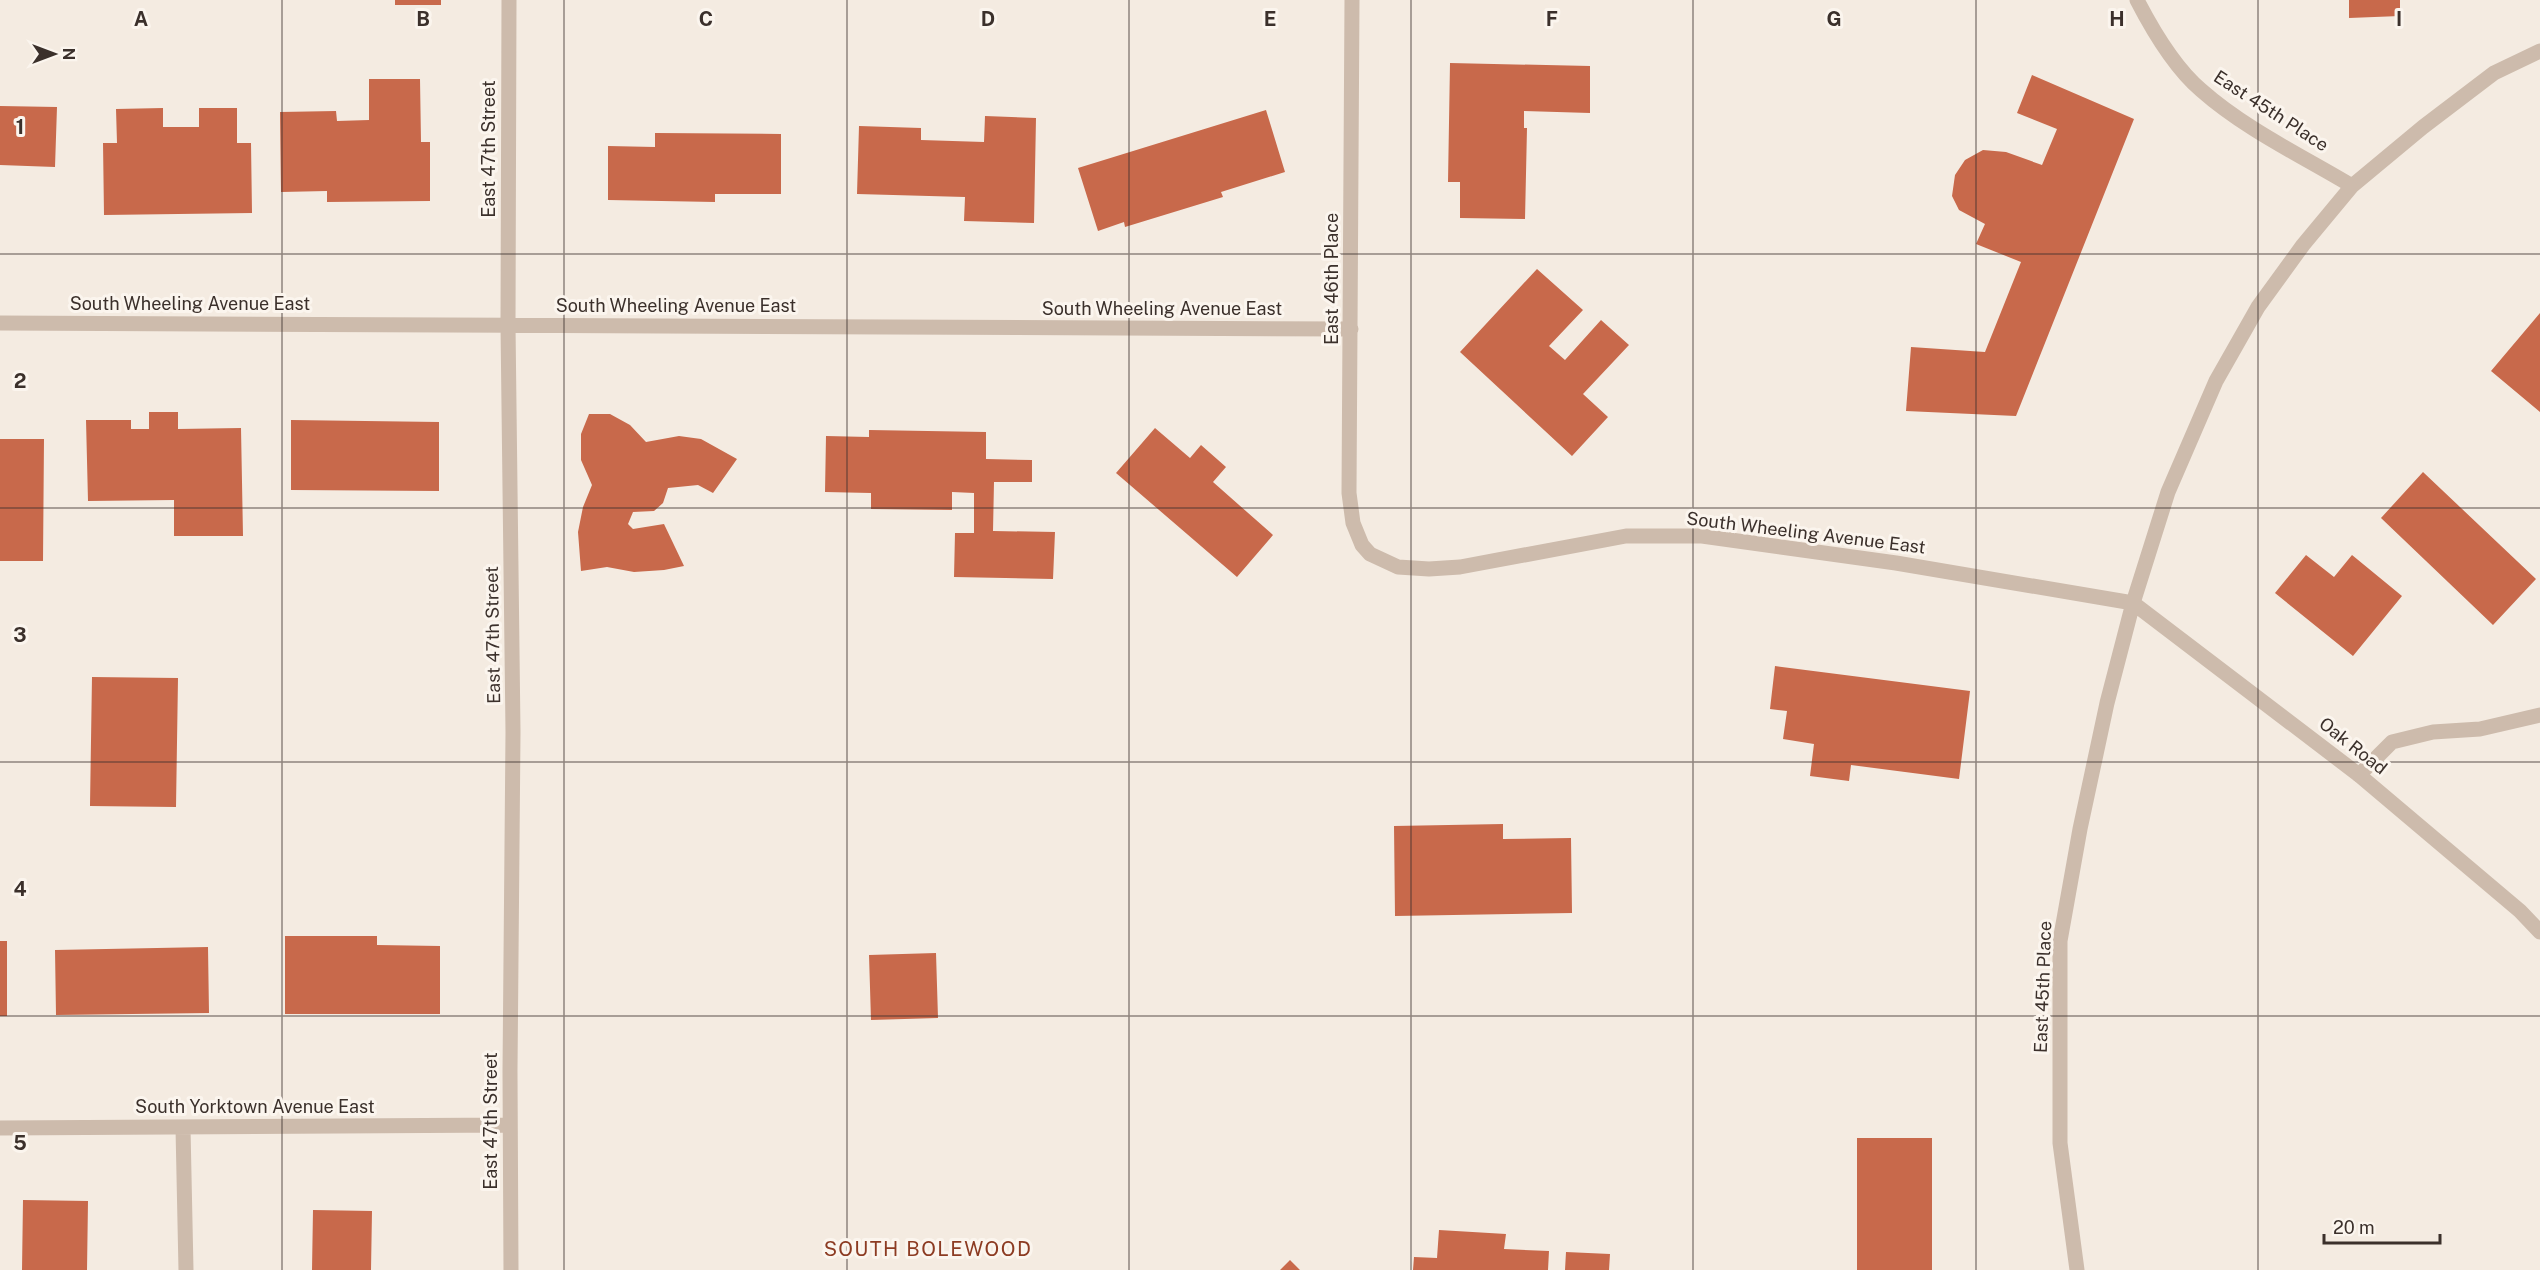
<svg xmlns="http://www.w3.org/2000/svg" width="2540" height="1270" viewBox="0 0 2540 1270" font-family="'Public Sans',sans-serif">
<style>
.building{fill:#c8694b}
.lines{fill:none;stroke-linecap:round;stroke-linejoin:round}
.lane{stroke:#cdbbac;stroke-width:15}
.street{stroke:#cdbbac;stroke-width:15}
.grid{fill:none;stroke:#3b302b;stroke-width:1.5;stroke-opacity:0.55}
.labels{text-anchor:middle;stroke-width:6;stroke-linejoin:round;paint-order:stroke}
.street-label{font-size:18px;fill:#3b302b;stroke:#fbf5ee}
.neighbourhood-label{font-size:20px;letter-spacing:1.5px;fill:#8c3b22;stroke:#fbf5ee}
.grid-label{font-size:20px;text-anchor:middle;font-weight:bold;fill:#3b302b;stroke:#fbf5ee;stroke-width:6;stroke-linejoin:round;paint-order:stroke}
</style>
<rect width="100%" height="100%" fill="#f4ebe1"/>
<path class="building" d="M395,0H441V5H395Z
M2349,0H2400V16L2349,18Z
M1450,63L1590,66V113L1524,111V128H1527L1525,219L1460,218V182H1448Z
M2032,75L2134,119L2016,416L1906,411L1911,347L1985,352L2021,262L1976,244L1985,224L1959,210L1952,196L1955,175L1965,160L1983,150L2006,152L2042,165L2057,129L2017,113Z
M369,79H420L421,142H430V201L327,202V191L281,192L280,112L336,111L337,121L369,120Z
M0,106L57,107L55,167L0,165Z
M163,108V127H199V108H237V143H251L252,213L104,215L103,143H117L116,109Z
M1266,110L1285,172L1221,192L1223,197L1125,227L1124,222L1098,231L1078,168Z
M985,116L1036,118L1034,223L964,221L965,197L857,194L859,126L921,128V140L984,142Z
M655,133L781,134V194H715V202L608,200V146L655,147Z
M1537,269L1583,310L1549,346L1565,360L1601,320L1629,345L1583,394L1608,417L1572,456L1460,352Z
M2540,313V412L2491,371Z
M149,412H178V429L241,428L243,536H174V500L88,501L86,420H131V429H149Z
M589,414H610L630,425L646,442L679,436L701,439L737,459L713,493L698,485L668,488L663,503L654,511L633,512L628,524L633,529L664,524L684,566L664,570L634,572L607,567L581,571L578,532L583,507L592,485L581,460V434Z
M291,420L439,422V491L291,490Z
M1155,428L1190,458L1201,445L1226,467L1213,482L1273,535L1237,577L1116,473Z
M869,430L986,432V459L1032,460V482H994L993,531L1055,532L1053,579L954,577L955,533H974V493L952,492V510L871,509V493L825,492L826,436L869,437Z
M0,439H44L43,561H0Z
M2423,472L2536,579L2493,625L2381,518Z
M2306,555L2334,577L2352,555L2402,596L2353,656L2275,593Z
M1775,666L1970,691L1959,779L1851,765L1849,781L1810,776L1814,744L1783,739L1787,711L1770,709Z
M92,677L178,678L176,807L90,806Z
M1503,824V839L1571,838L1572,913L1395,916L1394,826Z
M285,936H377V945L440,946V1014H285Z
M0,941H7V1016H0Z
M208,947L209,1013L56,1015L55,950Z
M936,953L938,1018L871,1020L869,955Z
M1857,1138H1932V1270H1857Z
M23,1200L88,1201L87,1270H22Z
M313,1210L372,1211L371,1270H312Z
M1439,1230L1506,1234L1504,1249L1549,1251L1548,1270H1413L1414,1257L1437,1258Z
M1566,1252L1610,1254L1609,1270H1565Z
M1290,1260L1300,1270H1280Z"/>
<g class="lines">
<path class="lane" d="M2359,775L2392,742L2433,732L2480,729L2540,715"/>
<path class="street" d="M509,0L508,325L513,732L510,1071L511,1270
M1352,0L1349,493L1353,523L1362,545L1370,554L1398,567L1429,569L1460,567L1626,536H1702L1896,563L2133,603L2359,775L2520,911L2540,932
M2137,0C2153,31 2174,67 2201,90C2245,129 2302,156 2352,186
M0,323L1351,329
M0,1128L510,1125
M183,1128L186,1270
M2077,1270L2060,1143V941L2080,829L2107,703L2133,603L2168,492L2216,381L2258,307L2303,245L2352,186L2423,127L2494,73L2540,51"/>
</g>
<path class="grid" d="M282,0V1270M564,0V1270M847,0V1270M1129,0V1270M1411,0V1270M1693,0V1270M1976,0V1270M2258,0V1270M0,254H2540M0,508H2540M0,762H2540M0,1016H2540"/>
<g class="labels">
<g class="street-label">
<text transform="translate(2271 111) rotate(33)" y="6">East 45th Place</text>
<text transform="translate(489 149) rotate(-90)" y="6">East 47th Street</text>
<text transform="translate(1332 279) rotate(-90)" y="6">East 46th Place</text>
<text x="190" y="310">South Wheeling Avenue East</text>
<text x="676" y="312">South Wheeling Avenue East</text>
<text x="1162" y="315">South Wheeling Avenue East</text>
<text transform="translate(1806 533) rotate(7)" y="6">South Wheeling Avenue East</text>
<text transform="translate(493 635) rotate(-91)" y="6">East 47th Street</text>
<text transform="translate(2353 746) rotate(38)" y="6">Oak Road</text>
<text transform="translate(2043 987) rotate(-88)" y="6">East 45th Place</text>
<text x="255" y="1113">South Yorktown Avenue East</text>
<text transform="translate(491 1121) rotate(-90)" y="6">East 47th Street</text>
</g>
<g class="neighbourhood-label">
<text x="928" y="1256">SOUTH BOLEWOOD</text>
</g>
</g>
<g class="grid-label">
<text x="141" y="26">A</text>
<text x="423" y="26">B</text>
<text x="706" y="26">C</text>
<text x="988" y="26">D</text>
<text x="1270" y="26">E</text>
<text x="1552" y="26">F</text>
<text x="1834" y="26">G</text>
<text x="2117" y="26">H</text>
<text x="2399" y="26">I</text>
<text x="20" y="134">1</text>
<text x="20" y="388">2</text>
<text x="20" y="642">3</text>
<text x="20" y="896">4</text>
<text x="20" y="1150">5</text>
</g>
<g transform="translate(54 54) rotate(90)" stroke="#fbf5ee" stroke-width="4.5" paint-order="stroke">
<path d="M0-4.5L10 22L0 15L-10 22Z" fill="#3b302b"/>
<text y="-9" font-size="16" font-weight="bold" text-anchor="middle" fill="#3b302b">N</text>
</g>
<path d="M2324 1234v9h116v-9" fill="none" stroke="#3b302b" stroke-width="3"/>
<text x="2333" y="1234" font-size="18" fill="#3b302b" stroke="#fbf5ee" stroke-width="4.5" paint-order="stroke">20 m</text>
</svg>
